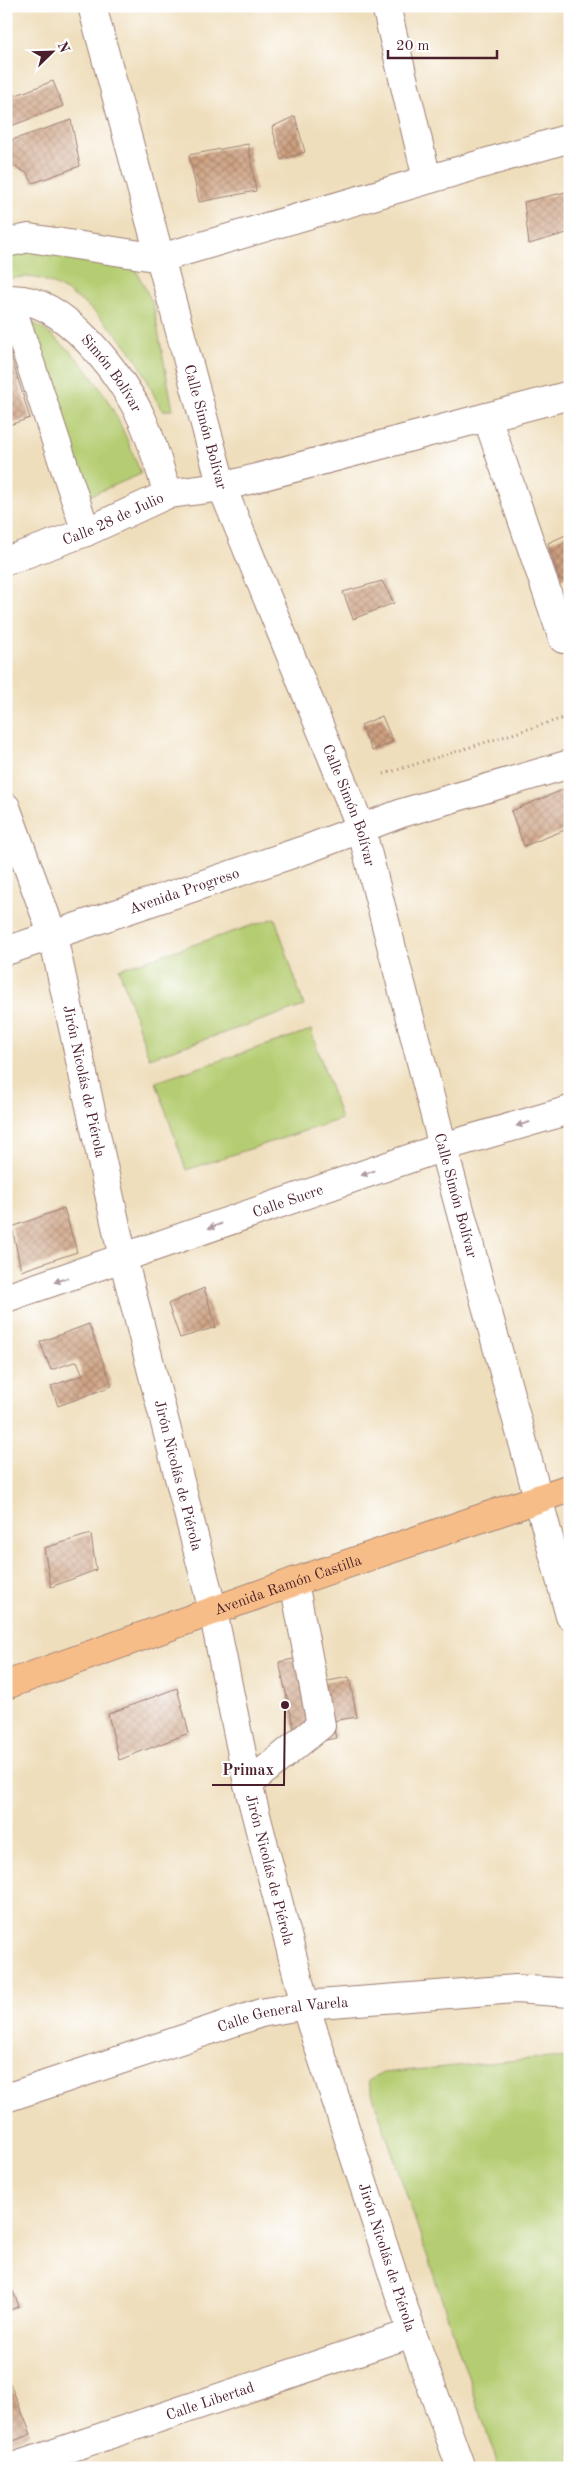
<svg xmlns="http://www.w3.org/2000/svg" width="576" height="2474" viewBox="0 0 576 2474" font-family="'Old Standard TT',serif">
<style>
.grass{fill:#b5cd72;stroke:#80764e}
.building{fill:url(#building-cross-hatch)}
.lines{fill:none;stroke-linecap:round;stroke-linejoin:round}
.minor-casing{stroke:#9c7e74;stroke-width:30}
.major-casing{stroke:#9c7e74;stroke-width:30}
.path{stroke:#9c7e74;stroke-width:3;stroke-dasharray:1 4;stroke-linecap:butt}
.minor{stroke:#fff;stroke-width:28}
.major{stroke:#f7bd88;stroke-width:28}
.oneway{fill:#ae9aa0}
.labels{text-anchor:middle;stroke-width:4;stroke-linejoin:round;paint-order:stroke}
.street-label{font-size:15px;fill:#4a1f2b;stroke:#fff}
.leader{fill:none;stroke:#4a1f2b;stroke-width:2}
.callout-dot{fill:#4a1f2b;stroke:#fff;stroke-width:2}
.callout-label{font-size:16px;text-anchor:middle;font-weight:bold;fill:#4a1f2b;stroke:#fff;stroke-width:4;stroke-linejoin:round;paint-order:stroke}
</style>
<defs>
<pattern id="building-cross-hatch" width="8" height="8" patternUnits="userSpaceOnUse" patternTransform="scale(1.25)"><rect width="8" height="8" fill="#cda080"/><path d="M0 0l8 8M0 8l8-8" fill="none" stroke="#a88269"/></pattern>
</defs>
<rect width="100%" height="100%" fill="#fff"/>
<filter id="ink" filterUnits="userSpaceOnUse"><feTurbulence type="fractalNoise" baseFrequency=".02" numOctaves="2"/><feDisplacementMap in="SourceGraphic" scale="10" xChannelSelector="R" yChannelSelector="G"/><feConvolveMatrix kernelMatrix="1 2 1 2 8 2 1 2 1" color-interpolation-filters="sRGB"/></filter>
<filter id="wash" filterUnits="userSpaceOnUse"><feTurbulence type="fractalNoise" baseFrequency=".0096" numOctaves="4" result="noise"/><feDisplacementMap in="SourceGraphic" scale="20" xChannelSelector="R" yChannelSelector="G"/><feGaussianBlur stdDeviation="1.12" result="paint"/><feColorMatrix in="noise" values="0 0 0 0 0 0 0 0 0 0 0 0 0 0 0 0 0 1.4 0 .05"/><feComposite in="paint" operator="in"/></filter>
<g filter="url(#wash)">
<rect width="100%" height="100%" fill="#efdebc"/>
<path class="grass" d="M48,250L135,268L153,304L173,410H163L160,407C151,391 146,373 136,359C117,329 67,280 29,277C22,277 14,278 6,279V254Z
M29,320C91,357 116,409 141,474L89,496Z
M275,918L304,1006L149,1058L119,969Z
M311,1030L341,1119L186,1170L156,1082Z
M550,2057L570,2060V2468H499L368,2081L383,2073Z"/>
<g id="blocks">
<path class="building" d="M53,81L63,106L6,128V99Z
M295,116L305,152L281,160L272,127Z
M71,120L80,166L33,183L27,173L6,162V142Z
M248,144L256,191L199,202L189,155Z
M566,192L570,208V232L529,244L524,202Z
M6,340L30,418L6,426Z
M570,533V575L560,580L548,543Z
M382,581L394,603L353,619L343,592Z
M382,716L393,742L372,751L361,725Z
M570,787V828L524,846L511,811Z
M64,1208L77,1252L21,1271L12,1227Z
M204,1288L216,1327L180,1338L168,1304Z
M89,1324L112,1386L58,1406L51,1386L83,1375L77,1361L51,1370L40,1342Z
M91,1534L96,1570L51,1587L44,1548Z
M317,1654L323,1682L349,1677L357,1717L332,1721L336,1738L298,1746L279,1662Z
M177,1688L189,1733L119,1760L108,1714Z
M6,2275L19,2306L6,2312Z
M6,2374L31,2434L6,2444Z"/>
</g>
</g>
<g filter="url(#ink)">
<use href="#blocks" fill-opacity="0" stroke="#9c7e74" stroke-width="1"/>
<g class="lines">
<defs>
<g id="minor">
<path id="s1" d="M92,6L222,487L361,828L443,1147L570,1616"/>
<path d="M386,6L427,179"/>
<path d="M6,243L29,238L161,258L570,138"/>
<path d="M9,299L86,532"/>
<path id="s2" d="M6,300C61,291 124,378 143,421C153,444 160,470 168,494"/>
<path d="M487,417L563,639"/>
<path id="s3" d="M6,561L86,532L168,494L222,487L570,395"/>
<path id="s4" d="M6,807L53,936L123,1258L213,1611L248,1784L305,2005L412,2333L461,2468"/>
<path id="s5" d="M6,951L307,849L402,813L570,764"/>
<path id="s6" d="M6,1298L443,1147L570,1110"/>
<path d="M248,1784L321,1725L294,1582"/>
<path id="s7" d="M6,2098L261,2013L305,2005L516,1989L570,1993"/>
<path id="s8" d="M10,2468L412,2333"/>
</g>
<g id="major">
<path id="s9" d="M6,1685L294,1582L570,1488"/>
</g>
</defs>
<use href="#minor" class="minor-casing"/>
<use href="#major" class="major-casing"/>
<path class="path" d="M384,774L570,716"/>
<use href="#minor" class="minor"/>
<use href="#major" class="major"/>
</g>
<defs><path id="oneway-solid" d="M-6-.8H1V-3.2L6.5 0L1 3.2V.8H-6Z" transform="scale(1.25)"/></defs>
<g class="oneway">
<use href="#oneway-solid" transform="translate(523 1124) rotate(164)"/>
<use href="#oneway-solid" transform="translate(368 1173) rotate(161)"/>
<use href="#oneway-solid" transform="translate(215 1226) rotate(161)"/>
<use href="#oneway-solid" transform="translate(61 1280) rotate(161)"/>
</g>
</g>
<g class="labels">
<g class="street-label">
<text dy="5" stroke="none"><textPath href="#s2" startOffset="135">Simón Bolívar</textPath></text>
<text dy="5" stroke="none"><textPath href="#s1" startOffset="436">Calle Simón Bolívar</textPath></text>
<text dy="5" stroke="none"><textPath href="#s3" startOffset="115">Calle 28 de Julio</textPath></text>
<text dy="5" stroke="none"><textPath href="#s1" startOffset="841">Calle Simón Bolívar</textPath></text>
<text dy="5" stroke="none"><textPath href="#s5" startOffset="188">Avenida Progreso</textPath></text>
<text dy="5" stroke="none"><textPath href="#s4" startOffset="286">Jirón Nicolás de Piérola</textPath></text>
<text dy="5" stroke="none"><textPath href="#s1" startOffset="1246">Calle Simón Bolívar</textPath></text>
<text dy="5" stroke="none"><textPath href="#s6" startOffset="298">Calle Sucre</textPath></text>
<text dy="5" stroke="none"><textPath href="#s4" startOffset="691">Jirón Nicolás de Piérola</textPath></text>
<text dy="5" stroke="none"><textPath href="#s9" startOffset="299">Avenida Ramón Castilla</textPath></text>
<text dy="5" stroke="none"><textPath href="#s4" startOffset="1096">Jirón Nicolás de Piérola</textPath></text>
<text dy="5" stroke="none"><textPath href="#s7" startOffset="290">Calle General Varela</textPath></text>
<text dy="5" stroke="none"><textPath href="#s4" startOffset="1501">Jirón Nicolás de Piérola</textPath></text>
<text dy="5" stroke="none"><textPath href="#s8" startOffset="211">Calle Libertad</textPath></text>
</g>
</g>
<path class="leader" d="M285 1705L284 1785H212"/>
<circle class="callout-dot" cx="285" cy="1705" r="5"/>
<g class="callout-label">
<text x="248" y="1775">Primax</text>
</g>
<rect width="576" height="2474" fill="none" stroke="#fff" stroke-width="25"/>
<g transform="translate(52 52) rotate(67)" stroke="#ffffff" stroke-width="4" paint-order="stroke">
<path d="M0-4L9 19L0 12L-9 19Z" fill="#4a1f2b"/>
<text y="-8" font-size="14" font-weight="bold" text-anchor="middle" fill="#4a1f2b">N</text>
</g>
<path d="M388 50v8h109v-8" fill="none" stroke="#4a1f2b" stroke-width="2.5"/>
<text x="396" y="50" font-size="15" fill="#4a1f2b" stroke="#ffffff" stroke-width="4" paint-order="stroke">20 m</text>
</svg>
